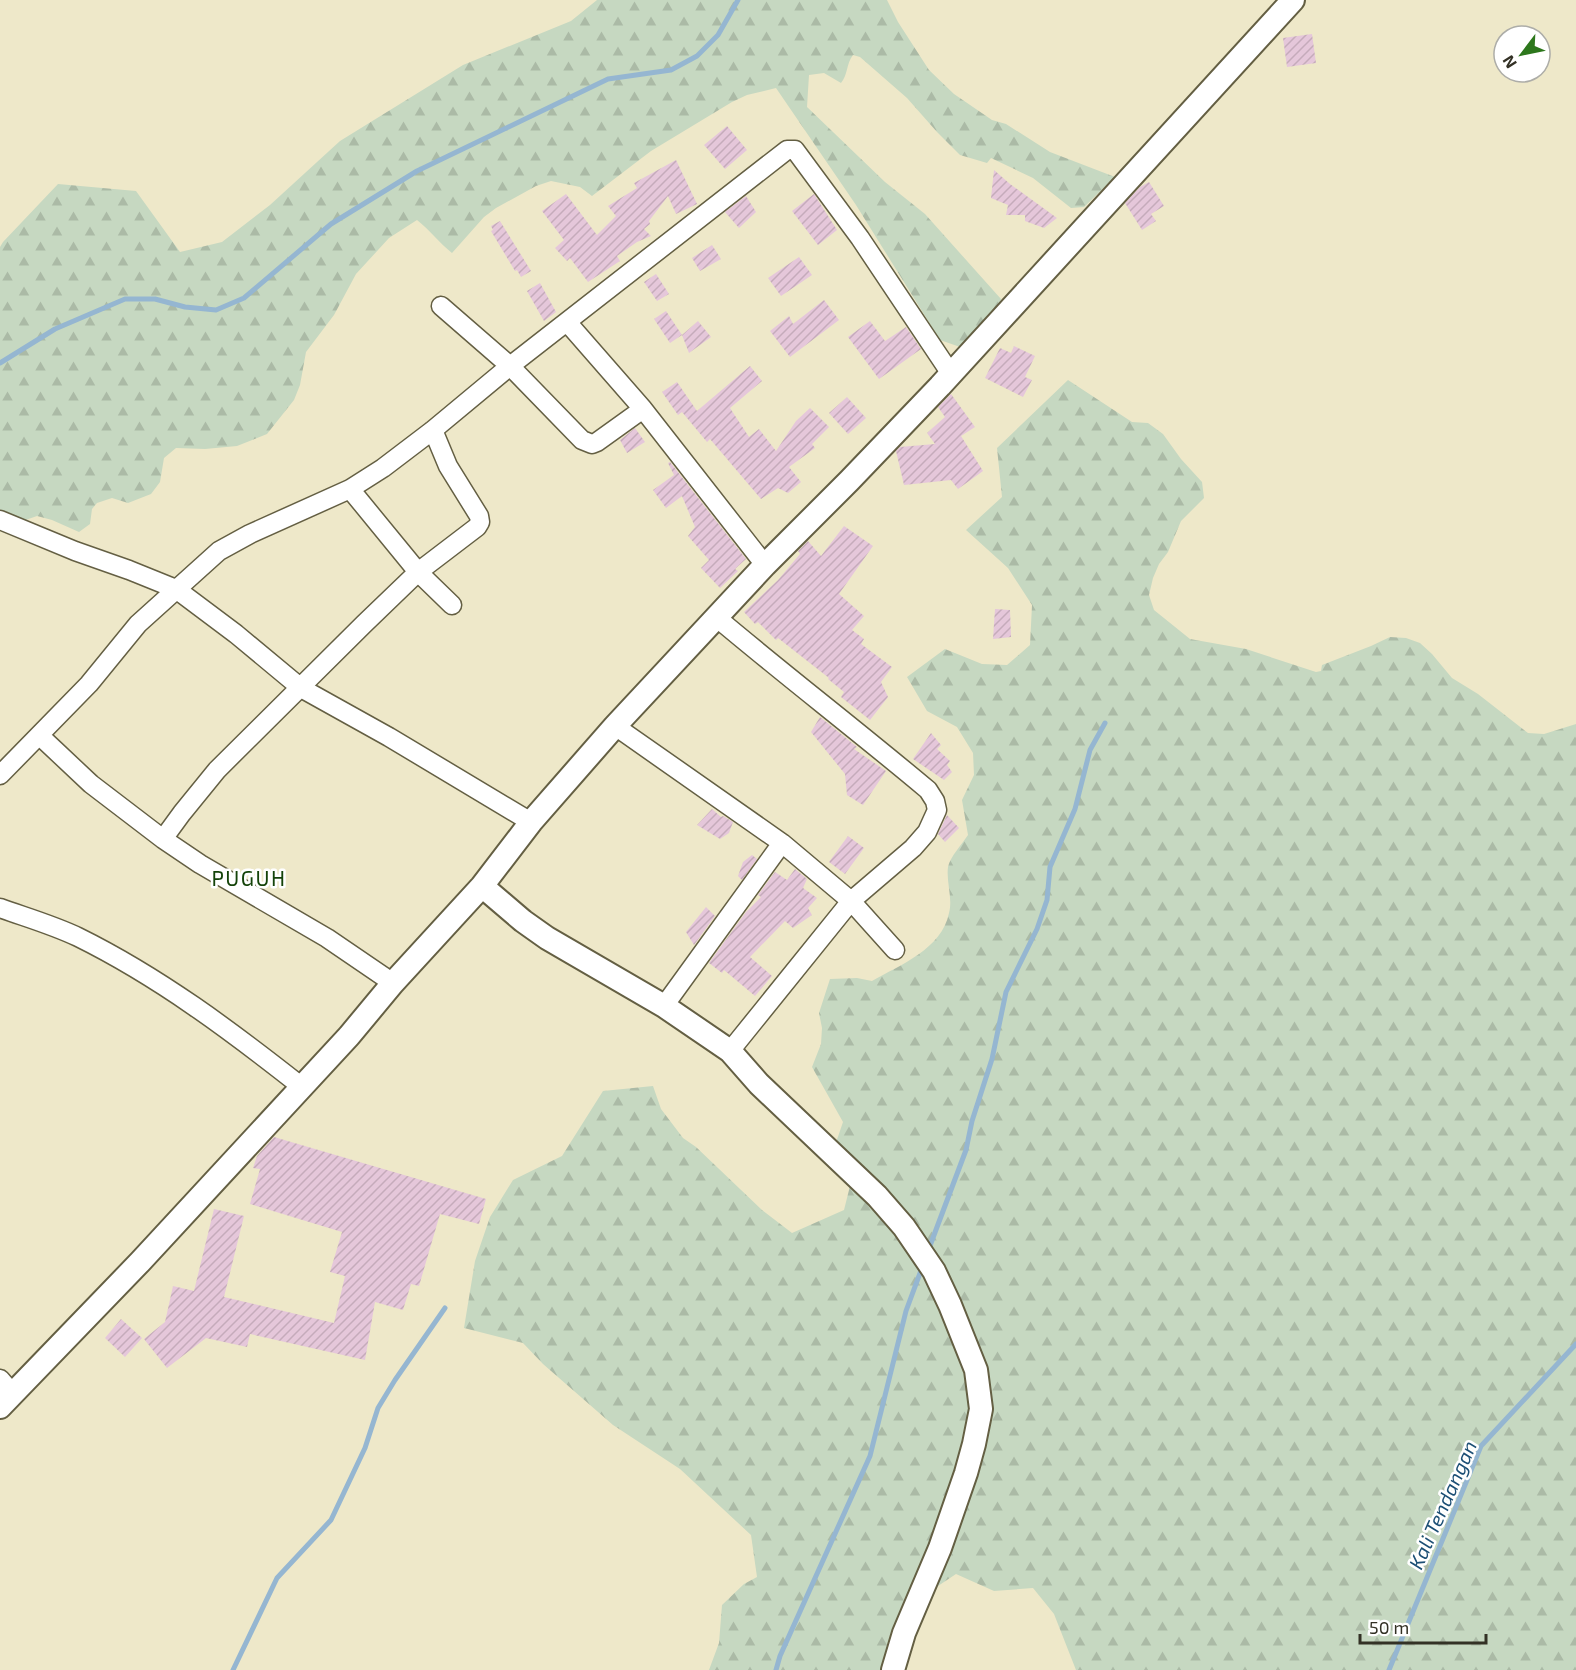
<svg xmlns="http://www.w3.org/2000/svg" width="1576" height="1670" viewBox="0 0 1576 1670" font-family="'Exo 2',sans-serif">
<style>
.forest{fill:url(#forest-firs)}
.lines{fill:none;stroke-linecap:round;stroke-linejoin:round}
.stream{stroke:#95b6d1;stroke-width:5}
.building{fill:url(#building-hatch)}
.minor-casing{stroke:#645f43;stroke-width:21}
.tertiary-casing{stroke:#645f43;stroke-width:26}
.minor{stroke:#fff;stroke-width:18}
.tertiary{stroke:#fff;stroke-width:22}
.labels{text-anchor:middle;stroke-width:5;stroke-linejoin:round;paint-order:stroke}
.water-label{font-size:20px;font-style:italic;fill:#1c4f75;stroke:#fff}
.quarter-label{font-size:21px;letter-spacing:1.5px;fill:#144309;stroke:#fff}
</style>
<defs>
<pattern id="forest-firs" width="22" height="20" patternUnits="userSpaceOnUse" patternTransform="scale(1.5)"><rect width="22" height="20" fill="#c6d8c1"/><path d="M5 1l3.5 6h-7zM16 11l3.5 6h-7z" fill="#abbaa6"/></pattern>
<pattern id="building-hatch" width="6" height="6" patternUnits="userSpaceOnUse" patternTransform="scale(1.5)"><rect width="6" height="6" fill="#e5c7da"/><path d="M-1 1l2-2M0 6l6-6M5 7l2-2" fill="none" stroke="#c5abbb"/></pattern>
</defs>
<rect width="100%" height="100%" fill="#eee8c9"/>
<path class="forest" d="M597,0H887L898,22L929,70L954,94L992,120L1006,124L1050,152L1115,177L1084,207L1071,208L1033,178L991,158L987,163L960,155L937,132L907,98L860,57L853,55C846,64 848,75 841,83L824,73L809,75L807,107L885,182L925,214L1001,299L995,319L963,348L940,340L856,205L776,88L747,95L732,102L651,151L592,196L580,187L551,181L536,186L496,208L484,217L452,253C439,243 430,230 417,220L389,238L356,274L334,315L306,352L300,385L294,400L267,434L237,446L205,449L176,448L164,458L160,482L151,494L128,503L112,498L97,503L92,509L90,524L79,532L52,520L37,516L0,529V247L3,242L58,184L136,191L180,252L222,242L270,205L340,141L463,65L571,21Z
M1068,380L1132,422L1148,423L1163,434L1181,459L1202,482L1204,498L1181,521L1168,552L1159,564L1153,578L1149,595L1154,610L1190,639L1246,649L1316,672L1321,671L1322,665L1371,646L1390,637L1406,638L1420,643L1432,654L1452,678L1478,694L1528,733L1544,734L1576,724V1670H1076L1054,1614L1033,1588L994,1591L956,1574L938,1586L903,1654L902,1670H709L719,1643L722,1605L744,1584L757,1577L751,1535L680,1469L613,1425L543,1364L523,1343L464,1328L475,1261L490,1217L513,1180L562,1156L603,1091L653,1086L661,1109L683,1138L696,1147L762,1210L792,1233L844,1210L851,1182L829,1163L843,1122L812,1067L821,1044L822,1028L819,1013L830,979L857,978L872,981C900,965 942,949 949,913C953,898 946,882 948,867C950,857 962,844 968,835L962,800L974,775L973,753L957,727L927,711L907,677L945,649L982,664L1007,665L1030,645L1032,605L1008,568L966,530L1002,497L997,448Z"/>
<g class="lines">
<path class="stream" d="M0,363L55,329L125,299H155L185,307L216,310L244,298L331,224L417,171L608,79L671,70L697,56L718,35L738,0
M928,1251L966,1150L972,1121L992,1059L1006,992L1037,929L1047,900L1050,867L1075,809L1090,750L1105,723
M233,1670L277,1578L331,1520L365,1448L378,1408L395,1380L445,1308
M776,1670L780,1656L870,1456L906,1311L923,1265
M1389,1670L1481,1446L1576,1344"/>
</g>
<path class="building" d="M1312,34L1316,63L1287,67L1283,38Z
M727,126L747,150L725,169L704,145Z
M676,160L697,204L676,214L668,196L649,221L650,224L644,229L651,236L637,242L617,256L620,261L588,282L570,258L567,261L555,248L564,240L542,211L566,194L597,235L616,216L608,206L637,188L634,183Z
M994,170L1010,184L1057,218L1044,228L1025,221V215H1006L1008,205L991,198Z
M1149,182L1164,206L1151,214L1156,221L1142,230L1125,203L1140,187Z
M814,194L837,230L818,245L792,211Z
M746,196L756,212L739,228L725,212Z
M500,221L531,271L521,277L517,270L515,271L491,231L493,230L491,226Z
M712,245L721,259L700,271L692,258Z
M799,257L812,275L781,296L768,278Z
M656,274L669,294L657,301L644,282Z
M540,283L556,312L544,321L527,291Z
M824,300L839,320L790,357L770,331L789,316L793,324Z
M666,311L682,335L670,343L654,319Z
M698,321L711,337L689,353L682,335Z
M870,321L885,341L906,327L921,349L879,379L848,337Z
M1014,346L1035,356L1025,377L1032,380L1023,397L985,378L1000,348L1011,353Z
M750,366L762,381L730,408L749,437L759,429L776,451L796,421L810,408L829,427L812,444L815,448L789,467L801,482L788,493L778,488L761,499L710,439L707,442L682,412L678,415L662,392L677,382L697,411Z
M951,394L975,427L961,436L983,471L958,489L951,480L904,485L896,451L900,447L935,444L927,433L945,417L938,407Z
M847,397L866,418L848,434L829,413Z
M635,428L645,442L627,453L620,440Z
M670,462L746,559L735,569L738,571L720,588L701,568L709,560L688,536L695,527L682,496L666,508L653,490L674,475L668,463Z
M844,526L873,546L839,594L864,616L852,630L864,639L861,644L892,667L881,682L888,697L870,720L841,697L844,692L828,679L829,678L778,638L776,640L758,622L755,624L744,612L778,580L800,554L798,551L808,541L821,556Z
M995,609L1010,610L1011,637L993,639Z
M820,717L857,747L854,749L886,771L863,805L847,795L845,774L811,732Z
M931,733L941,745L937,749L950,761L947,765L952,772L944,780L913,759Z
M712,809L721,817L723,816L733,822L729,833L720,839L697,825Z
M947,815L959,828L945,842L938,834Z
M848,836L864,848L845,874L829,862Z
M752,855L757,859L742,880L738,876L743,862Z
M795,869L807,879L803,888L817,898L808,908L812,915L793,928L785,921L750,957L772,976L755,996L724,970L722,973L709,963L746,912L761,897L758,895L775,872L787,880Z
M706,907L715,916L694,945L686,932Z
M274,1137L486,1199L479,1224L440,1214L419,1286L411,1284L403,1310L375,1302L365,1360L250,1334L247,1347L206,1338L167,1368L144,1339L165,1322L173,1286L194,1291L214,1209L244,1216L224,1297L334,1323L345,1276L330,1272L342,1232L250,1204L260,1169L253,1168L257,1156Z
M121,1319L142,1338L125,1357L105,1338Z"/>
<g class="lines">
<defs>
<path id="minor" d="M441,306L510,366L582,440L592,444L597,442L643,409
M567,322L643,409L765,565
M350,489L418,572L452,605
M0,520L75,551L129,570L176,589L236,634L301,688L389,737L531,822
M716,617C786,676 859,732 928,790L935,801L937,810L927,832L913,848L851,901L730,1051
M615,726L782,843L851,901L895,950
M40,736L91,784L163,839L200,864L327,938L393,983
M0,775L89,684L138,624L219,551L250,534L350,489L383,468L433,430L510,366L787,150H795L860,238L951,374
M163,839L182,813L217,770L364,624L418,572L477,527L480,522L479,516L448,466L433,430
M0,908C25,917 53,925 78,937C159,977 231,1031 302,1087
M664,1006L782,843
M0,1379L13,1394"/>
<path id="tertiary" d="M482,886L523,921L547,938L664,1006L730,1051L759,1084L877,1196L904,1227L934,1271L950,1305L976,1370L981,1409L974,1444L966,1473L940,1548L904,1633L893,1670
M0,1407L140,1262L349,1036L393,983L482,886L531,822L615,726L765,565L849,481L940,386L1293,0"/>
</defs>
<use href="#minor" class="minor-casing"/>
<use href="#tertiary" class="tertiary-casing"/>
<use href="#minor" class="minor"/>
<use href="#tertiary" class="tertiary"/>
</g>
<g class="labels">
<g class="water-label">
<text transform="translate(1443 1505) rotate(-66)" y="7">Kali Tendangan</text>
</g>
<g class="quarter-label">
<text x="249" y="886">PUGUH</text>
</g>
</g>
<g transform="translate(1522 54) rotate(238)"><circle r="28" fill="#ffffff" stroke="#adada8" stroke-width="1.5"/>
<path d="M0-4.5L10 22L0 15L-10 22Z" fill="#2d771c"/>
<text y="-9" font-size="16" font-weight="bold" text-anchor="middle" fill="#333125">N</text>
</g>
<path d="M1360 1634v9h126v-9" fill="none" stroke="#333125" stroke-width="3"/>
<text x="1369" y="1634" font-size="18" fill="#333125" stroke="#ffffff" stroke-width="4.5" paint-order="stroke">50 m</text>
</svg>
